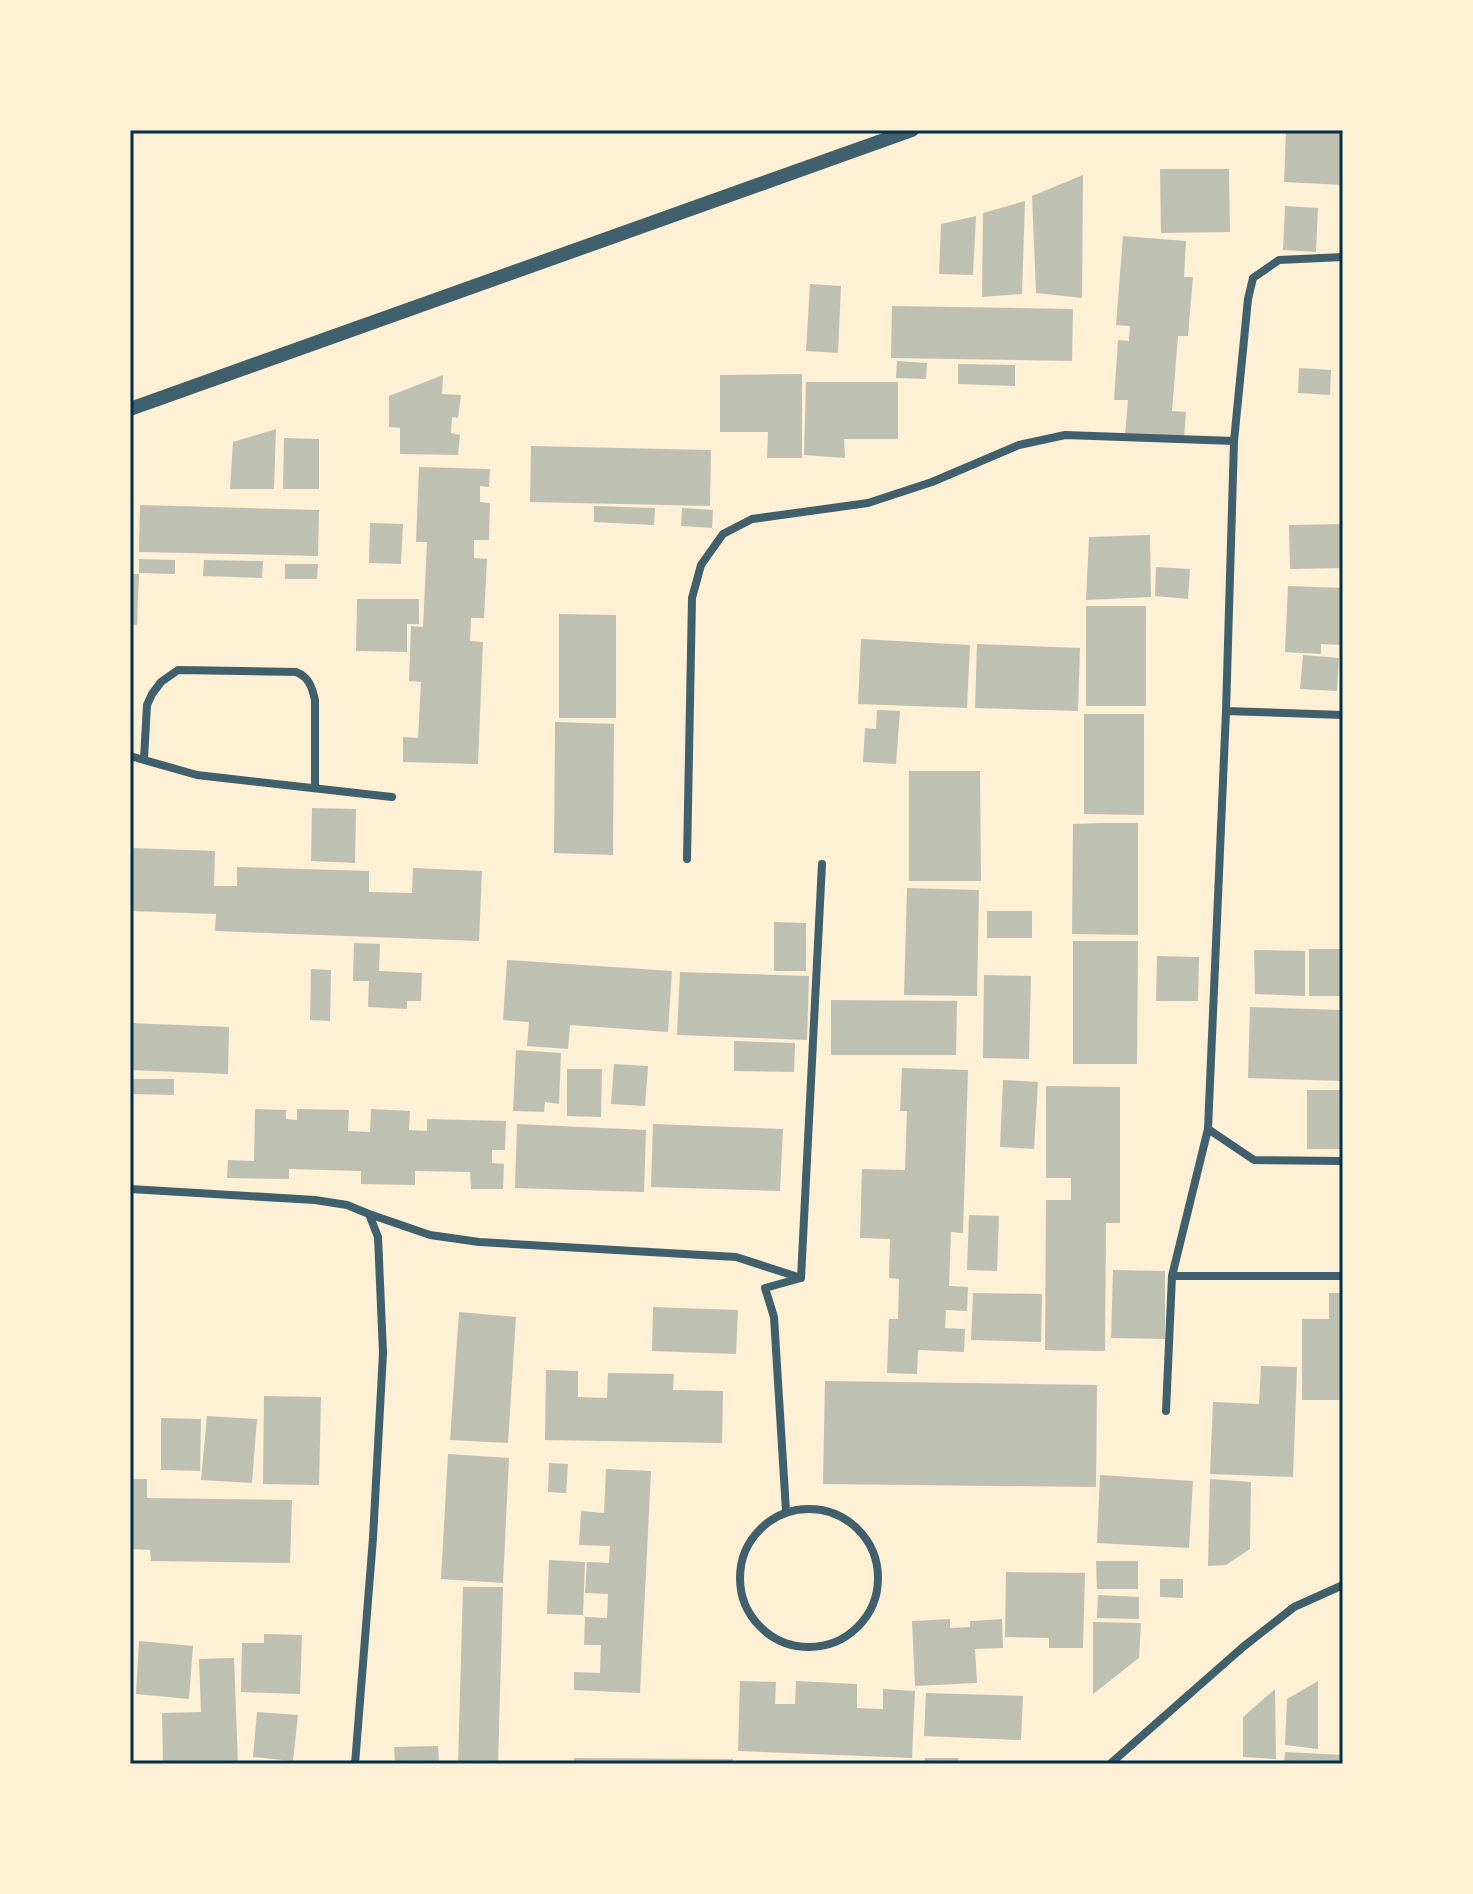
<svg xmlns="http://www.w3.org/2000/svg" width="1473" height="1894" viewBox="0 0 1473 1894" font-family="'IBM Plex Sans',sans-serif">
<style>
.building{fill:#bec0b2}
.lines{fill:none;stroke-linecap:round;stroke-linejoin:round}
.minor{stroke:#3f606c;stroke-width:8}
.tertiary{stroke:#3f606c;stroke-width:14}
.neatline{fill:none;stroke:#003049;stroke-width:3}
</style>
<rect width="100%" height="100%" fill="#fdf0d5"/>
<path class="building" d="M1286,130L1343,131V185L1284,182Z
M1160,169H1229L1230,232L1161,233Z
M1083,175L1082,298L1036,293L1032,196Z
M1025,201L1022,294L982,297L983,213Z
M1285,206L1318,208L1316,252L1283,250Z
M976,216L973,275L939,274L941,224Z
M1123,236L1186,241L1184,277H1193L1188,336H1178L1172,411L1186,412L1184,440L1125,435L1128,400H1114L1118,340L1129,341L1130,326L1116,325Z
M810,284L841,286L838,353L806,351Z
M892,306L1073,309L1072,361L891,358Z
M897,361L927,363L926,379L896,378Z
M958,364L1015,365V386L958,384Z
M1299,368L1331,370L1330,395L1298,393Z
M802,374V458H767L768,432H720V375Z
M443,375L442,394L461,395L458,418L452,417L451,433L460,435L458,455L400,454V428L389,427V396Z
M806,382H898V439H844L845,458L804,455Z
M276,429L274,489H230L233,442Z
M284,438L319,439V489H283Z
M531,446L711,450L710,506L530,502Z
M419,467L490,469L489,487L480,486V502L490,503L489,540H474V558L487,559L484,618H471L470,641L483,642L478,764L403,762V737L418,738L421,682L409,681L411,626L423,627L427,542H416Z
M140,505L319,510L318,556L139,552Z
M594,506L655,508L654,525L594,522Z
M682,508L713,510L712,528L681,526Z
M370,523L403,524L401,564L369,563Z
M1343,524V568L1290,569L1289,525Z
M1150,535L1151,597L1086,600L1089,537Z
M139,559L175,560V574L139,573Z
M204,560L263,561L262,578L203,576Z
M285,564H318L317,579H285Z
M1156,567L1190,569L1188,599L1155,596Z
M130,574H139L137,625L130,624Z
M1288,586L1343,588V645L1321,644V654L1285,652Z
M357,599H419V624H407V652L356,651Z
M1086,606H1146V706H1086Z
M559,614L616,615V718H559Z
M861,639L970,645L967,708L858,704Z
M977,644L1080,648L1078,711L975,708Z
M1303,655L1339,658L1337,691L1300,689Z
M877,710L900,711L896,764L863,762L865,728L876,729Z
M1084,714H1144V815L1084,814Z
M555,722L614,724L613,855L554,853Z
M909,771H980L981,881H909Z
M312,808L356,809L355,863L311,861Z
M1103,823H1138V935L1072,934L1073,824Z
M131,848L215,851L214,886H237V867L369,871V892L412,893L413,868L482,871L479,941L215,931L216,914L130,911Z
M907,888L979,890L977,996L904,995Z
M987,911H1032V938H987Z
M774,922L806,923V971H774Z
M1073,941H1138L1137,1064H1073Z
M354,943L380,944L379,971L422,973L421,1001H407V1009L368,1007L369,981H353Z
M1309,949H1343V996H1309Z
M1254,950L1305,951V996L1255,994Z
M1157,956L1199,957L1198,1001H1156Z
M507,960L672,971L668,1032L570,1025L568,1049L527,1046L529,1022L503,1020Z
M311,969L331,970L330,1021L310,1020Z
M680,972L809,976L807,1040L677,1035Z
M984,975L1031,976L1029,1059L983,1058Z
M831,1000L957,1001L956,1055H831Z
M1250,1007L1343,1010V1081L1248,1078Z
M130,1023L229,1027L228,1074L130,1070Z
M734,1041L795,1043L794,1072L734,1071Z
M516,1050L561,1053L559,1104L545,1102L544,1112L513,1111Z
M614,1064L648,1066L645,1106L611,1104Z
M902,1068L968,1070L963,1233L951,1232L949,1286L968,1287L967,1311L946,1310L945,1328L965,1329L964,1352L918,1350L917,1374L887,1373L889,1319H898L899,1279L889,1278L890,1239L860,1238L862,1169L905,1170L907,1111H900Z
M567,1069H602L601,1117L567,1116Z
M130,1079H174V1095L130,1094Z
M1003,1080L1038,1082L1034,1149L1000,1147Z
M1046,1086L1120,1087V1223H1106L1105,1351L1045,1350L1046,1200H1071V1178H1046Z
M1307,1090H1342L1343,1149H1307Z
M255,1109L286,1110V1119L297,1120V1109L349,1110L348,1131L370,1132L371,1109L410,1111L409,1130L427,1131V1119L506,1121L505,1150H492V1163L504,1164L503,1189H471L470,1172L415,1171V1185L361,1184V1171L289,1169V1179L227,1178L228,1160L254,1161Z
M517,1124L646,1130L644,1192L515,1188Z
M653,1124L783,1129L780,1191L651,1187Z
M969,1215L999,1216L997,1271L967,1270Z
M1113,1270L1165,1271V1339L1111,1338Z
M973,1293L1042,1294L1041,1342L971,1340Z
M1329,1293H1343V1400H1302V1319H1329Z
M653,1307L738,1310L736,1354L652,1351Z
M459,1312L516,1317L508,1443L450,1440Z
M1261,1366L1297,1367L1293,1477L1210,1474L1213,1402L1259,1404Z
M546,1370L578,1371V1397L607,1398L608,1373L674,1374L673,1390L723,1391L722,1443L545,1440Z
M825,1381L1097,1385L1096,1487L823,1484Z
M264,1396L321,1397L319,1485L263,1484Z
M207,1416L257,1419L252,1483L201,1480Z
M161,1418L201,1419L200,1471L161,1470Z
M448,1454L509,1458L503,1583L441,1579Z
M549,1463L568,1464L566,1493L548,1492Z
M606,1469L651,1471L640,1693L574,1690V1672L600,1673L601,1645H584L585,1617L607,1618L608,1594L585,1593L587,1562L609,1563L610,1546L579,1545L581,1511L604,1513Z
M1100,1475L1193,1481L1189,1548L1097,1543Z
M130,1479H147V1498L292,1500L290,1563L151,1561L150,1550L130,1549Z
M1210,1479L1251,1482L1250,1549L1226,1565L1208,1566Z
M549,1560L585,1562L583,1615L547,1614Z
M1096,1561H1138V1589H1097Z
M1006,1572L1085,1573L1083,1648H1049V1638L1005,1637Z
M1160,1579H1183V1598L1160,1597Z
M463,1587H503L498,1764H458Z
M1098,1595L1139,1597V1619L1097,1618Z
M950,1619V1628L970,1627V1621L1002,1619L1003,1648L975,1649L977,1683L915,1686L912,1621Z
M1093,1622L1141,1623L1139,1658L1093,1694Z
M264,1634L302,1635L300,1694L241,1692L242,1643H264Z
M139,1641L193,1646L189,1699L136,1694Z
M234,1658L238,1764H163L162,1713L201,1712L199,1659Z
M740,1681L776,1682L775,1704H795L796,1681L857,1684V1708L883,1709V1689L915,1691L912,1758L738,1751Z
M1318,1681V1749L1285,1745L1287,1699Z
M1275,1689L1276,1759L1243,1757V1717Z
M926,1693L1023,1696L1021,1740L924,1736Z
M257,1712L298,1715L293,1761L253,1757Z
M438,1746L439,1764H395L394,1747Z
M1285,1752L1343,1755V1764H1284Z
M574,1758L733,1759V1764H574Z
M925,1758H958V1764H925Z"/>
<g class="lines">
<path class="minor" d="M1226,711L1343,715
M130,756L197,775L392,797
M144,759L147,705L152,694L161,682L178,670L296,672C309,677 312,687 315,700V788
M687,859L692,598L701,565L723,534L752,519L868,503L932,482L1019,445L1065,435L1234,441
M1208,1129L1254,1160L1343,1161
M130,1189L315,1200L347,1205L369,1214L378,1237L383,1353L373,1538L355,1764
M369,1214L430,1235L479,1242L736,1257L801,1278L765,1288L774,1317L786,1511
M1172,1276H1343
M801,1278L822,864
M1166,1411L1172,1276L1208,1129L1226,711L1234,441L1248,299L1253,278L1279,260L1343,257
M740 1578a69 69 0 1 1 138 0a69 69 0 1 1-138 0Z
M1110,1764L1243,1647L1294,1607L1343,1585"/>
<path class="tertiary" d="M130,409L912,130"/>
</g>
<rect width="1473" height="1894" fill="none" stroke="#fdf0d5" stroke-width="264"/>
<rect x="132" y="132" width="1209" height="1630" class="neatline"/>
</svg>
